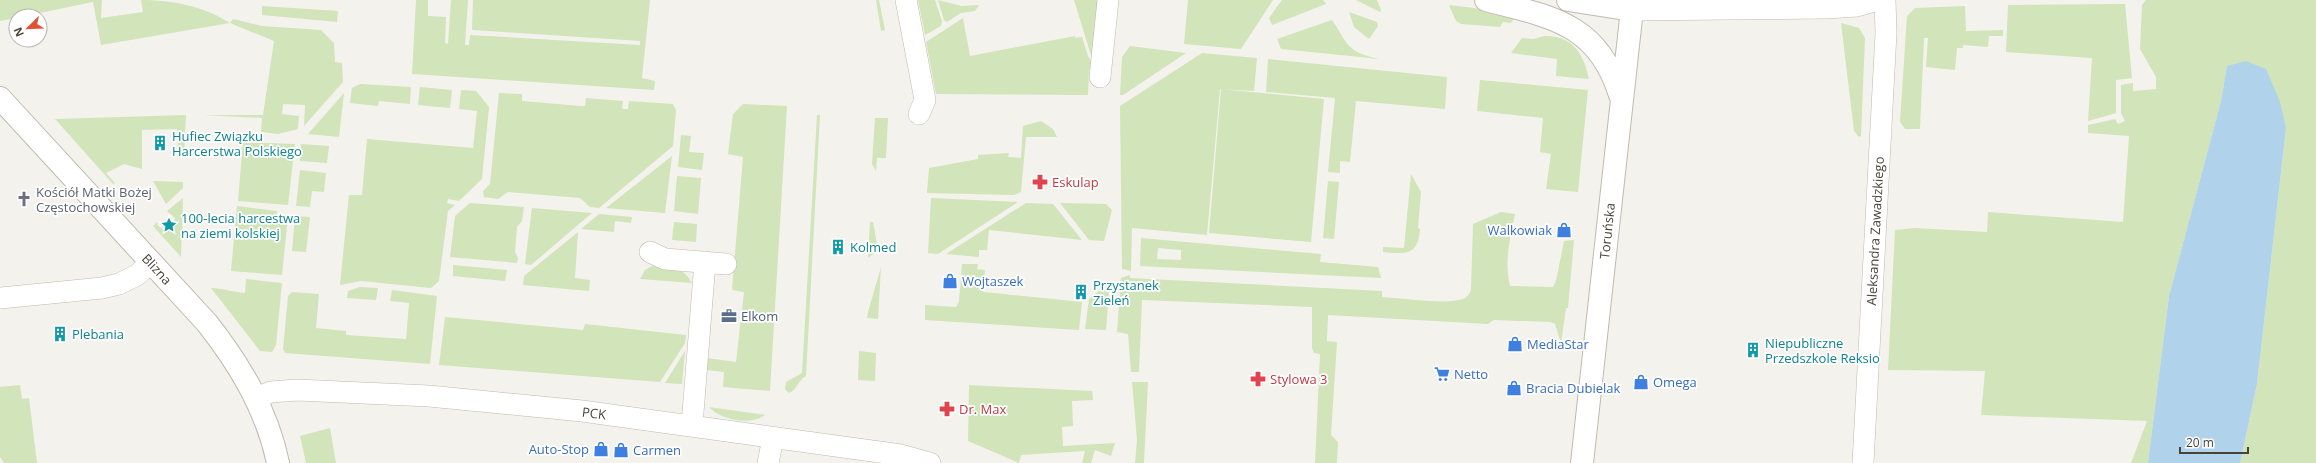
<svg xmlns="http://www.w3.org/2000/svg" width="2316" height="463" viewBox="0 0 2316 463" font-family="'Open Sans',sans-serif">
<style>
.green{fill:#d1e4ba;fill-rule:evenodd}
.water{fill:#b0d2ea}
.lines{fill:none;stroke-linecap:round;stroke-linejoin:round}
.minor-casing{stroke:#bfbaaf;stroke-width:22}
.tertiary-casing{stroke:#bfbaaf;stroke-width:24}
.minor{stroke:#fff;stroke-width:21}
.tertiary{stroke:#fff;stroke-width:22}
.labels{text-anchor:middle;stroke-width:3.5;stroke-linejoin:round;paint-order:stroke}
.culture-label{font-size:13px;fill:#0d838f;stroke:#fff;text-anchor:start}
.health-label{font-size:13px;fill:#be3a42;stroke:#fff;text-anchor:start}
.worship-label{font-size:13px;fill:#5b616d;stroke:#fff;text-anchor:start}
.shop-label{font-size:13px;fill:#366cbe;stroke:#fff;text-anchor:start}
.street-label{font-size:13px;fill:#48433a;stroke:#fff}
.service-label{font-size:13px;fill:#4e5e75;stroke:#fff;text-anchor:start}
</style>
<rect width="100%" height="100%" fill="#f4f2ec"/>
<path class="green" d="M0,0H102L101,18L143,12L141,0C171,0 204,6 230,23L233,19L262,26L321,30L334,43L335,62L342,63L343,82L304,126L305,105L283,104L282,114L299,116L298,129L278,134L261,132L262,118L204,115H263L274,41L230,23L101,45L93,2L25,16H16V18L0,21Z
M416,0H428V16L446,17L445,43L448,44L451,0H468L465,45H469L470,35L640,45V41L472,30L473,0H650L642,78L655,81L654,90L412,74Z
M876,0H879L885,30L881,31Z
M918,0H935L942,21L941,26L925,35Z
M938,0L961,6L979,5L975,11L961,13L947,22L944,20Z
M1074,0H1103L1093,58L1090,52Z
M1188,0H1273L1241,49L1184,44Z
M1282,0H1323L1326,4L1272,25L1269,18Z
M1356,0H1377L1381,10L1380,12Z
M2146,0H2316V463H2240L2257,384L2286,128L2227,66L2221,101L2169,296L2148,463H2131L2147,421L1981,415L1985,371L1888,370L1895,230L1915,228L1987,232L1988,212L2123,222L2129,136L2088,133V125L2115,119L2118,124L2125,121L2121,113V85L2133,83V91L2156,89V77L2140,49L2142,5Z
M2125,4L2132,78L2116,80V113L2088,121L2092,58L2006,52L2008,5Z
M1449,5L1515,13L1516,16L1511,23L1503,22L1500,27L1461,24L1456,21Z
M262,6L338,11L337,22L262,15Z
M1965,6L1966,31L2003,30V36H1989L1988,47L1963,45V48H1957L1955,70L1926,67L1928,38H1924L1920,129H1905L1900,122L1907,16L1915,8Z
M1349,12L1377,22L1378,26L1369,39L1354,27Z
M963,18L970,56L1075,36V38L1082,37L1088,56L1096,69L1089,70L1088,95L936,94L926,42Z
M1332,20C1349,45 1346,52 1380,59L1281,49L1277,39Z
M1841,23L1859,28L1865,38L1861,136L1859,137L1854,131Z
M1544,36C1573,35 1584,55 1589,79L1556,76L1557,59L1511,53L1522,38L1534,39Z
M1130,46L1186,53L1123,95H1120L1122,57Z
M1202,53L1257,58L1254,91L1220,89L1207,235L1132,228L1131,271L1122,269L1120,106Z
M1268,59L1447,77L1445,109L1356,101L1350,162L1340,161V173L1328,172L1335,98L1266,92Z
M1480,80L1588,90L1578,192L1546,189L1551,154L1540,152L1543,118L1477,111Z
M360,84L411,87L410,104L379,101L378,106L350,103L352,88Z
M420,87L452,90L450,108L418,105Z
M1221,89L1324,99L1311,242L1209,233Z
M461,90L476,91L489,107L482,179L459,201L448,199L447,203L455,205L448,211L439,281L431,288L361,281L340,285L349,195H362L367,139L473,148L477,111L459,109Z
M344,93L339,137L308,134Z
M499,93L522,94V101L580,106H585L586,98L623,101L622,109H628L629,101L673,104L676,110L673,146L599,208L590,207L580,198L508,192L498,199L484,197L483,191L490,184Z
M743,104L787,106L770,391L723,387L724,372L706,370L707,358L736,362L744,292L732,290L743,157L728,154L733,114Z
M186,115L184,155H178L177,129L142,130V169L124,164L106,173L115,183L113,184L55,119Z
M817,115H820L806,376C798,380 797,390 789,393L785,389L786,382L802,373Z
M875,118H888L886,158H877L876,171L872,164Z
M1041,121L1053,129L1057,137H1026L1021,192L1014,195L927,193L929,168L978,159V155L1009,153L1008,157L1021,158L1023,126Z
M681,135L691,136L689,152L704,153L702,170L678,167Z
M243,142L295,144L288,205L238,201Z
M301,144L329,146L327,163L300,161Z
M672,156L665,213L606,208Z
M300,170L326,173L324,192L312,191L310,207L296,206Z
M1411,174L1421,192L1418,228L1420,229C1418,256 1406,254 1383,252V247L1404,248Z
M677,176L701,178L698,214L674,211Z
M153,181L183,182V188L166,204Z
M1328,181L1339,182L1334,239L1323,238Z
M183,198L181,257L153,226L157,222L158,226L164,230L174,227L175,218L167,211Z
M931,198L1018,202L938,254L928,253Z
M470,203L524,207L522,221L517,227L515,252L518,258L517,263L450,257L455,216Z
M1026,203L1053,204L1082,240L989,230L987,250H979V257L946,254Z
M1060,203L1106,204L1112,210L1104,241L1089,240Z
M237,206L277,211V216H288L282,275L231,271Z
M532,208L592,213L531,265L525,264Z
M1501,212L1515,214C1510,238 1504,262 1510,286L1553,287L1556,281L1564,241L1574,240L1568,308H1566L1561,343L1555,324L1550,322L1494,320L1488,324L1328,315L1327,341L1337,342L1331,435L1338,442L1337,463H1315L1320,354L1314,353L1312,348V307L1142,300L1139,372H1131L1128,334L1117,332L1121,278L1130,275V278L1382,291V297C1403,298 1445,305 1463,299C1468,297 1469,294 1471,290L1473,224Z
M599,214L632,217L631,223L615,221L614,232L581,229Z
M295,216L310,217L306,252L292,251Z
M674,222L697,224L696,242L672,240Z
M870,222H873L878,250L868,258Z
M578,232L575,278L590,280L589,291L523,285L524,276Z
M1141,238L1321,254L1320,262L1378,267L1381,278L1140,266ZM1158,248L1181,250V260L1157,259Z
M962,264H978L977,269L985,270L983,292L1082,302L1079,330L925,320V305L956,307L959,301Z
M453,265L507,270L505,281L453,276Z
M652,266C670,267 683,266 692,283L640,279L645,270Z
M881,267L878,319L867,318L868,312Z
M246,279L282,283L276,345L272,352L260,351L211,288C223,288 232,292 245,293Z
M360,287L378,288L376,300L347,298L348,291Z
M1104,287L1109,293L1106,330L1085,329L1089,299Z
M392,290L437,296L430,364L285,353L283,349L288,296L292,292L319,294L316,328L346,331V335L406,339L409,303L390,301Z
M445,317L583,330L585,324L686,335L685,343L660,382L439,365Z
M685,351L682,384L665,383Z
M859,351L876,353L875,381L858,380Z
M1132,382H1148L1144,463H1135L1137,440Z
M20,385L22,399L29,398L37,463H4L0,457V387Z
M969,385L1092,391L1093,400L1072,401L1073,426L1062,427L1063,446L1115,443L1111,456L1095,450L1091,463H1082L1085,451L1021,455L1019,463L968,441Z
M709,407L765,415C750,426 721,420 709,407Z
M330,428L336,463H306L300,436Z"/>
<path class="water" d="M2246,61L2266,69L2280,102L2286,128L2257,384L2240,463H2148L2169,296L2221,101L2227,66Z"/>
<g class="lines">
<defs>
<path id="minor" d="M906,0L925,100L919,114
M1632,10L1827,8L1857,6L1878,0
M1100,77L1108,0
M650,252L665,259L726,264
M0,298L102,288L119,284L137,275L151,263
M256,398L271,392L297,390L429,396L582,411L901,455L930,463
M692,425L705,262
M768,463L773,438
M1863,463L1886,33L1885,0"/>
<path id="tertiary" d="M1486,0C1551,17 1598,23 1620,95
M1568,0L1632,10
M0,98L207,323C240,365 267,410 278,463
M1582,463L1633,0"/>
</defs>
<use href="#minor" class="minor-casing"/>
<use href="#tertiary" class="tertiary-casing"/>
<use href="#minor" class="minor"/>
<use href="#tertiary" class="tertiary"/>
</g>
<defs>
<symbol id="building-bare" viewBox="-9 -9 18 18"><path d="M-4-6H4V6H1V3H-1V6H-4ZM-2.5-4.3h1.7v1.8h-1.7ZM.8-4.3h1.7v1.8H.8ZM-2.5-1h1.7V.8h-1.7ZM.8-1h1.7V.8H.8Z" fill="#0f9aa8" stroke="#fff" stroke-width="2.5" paint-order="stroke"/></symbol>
<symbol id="pharmacy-bare" viewBox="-9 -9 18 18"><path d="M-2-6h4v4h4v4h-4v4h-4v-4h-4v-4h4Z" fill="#e0444e" stroke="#fff" stroke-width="2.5" paint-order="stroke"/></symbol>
<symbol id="church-bare" viewBox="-9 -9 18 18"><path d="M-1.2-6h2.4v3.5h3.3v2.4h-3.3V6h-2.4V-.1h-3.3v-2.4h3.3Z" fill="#6b7280" stroke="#fff" stroke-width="2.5" paint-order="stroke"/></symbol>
<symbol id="sight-bare" viewBox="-9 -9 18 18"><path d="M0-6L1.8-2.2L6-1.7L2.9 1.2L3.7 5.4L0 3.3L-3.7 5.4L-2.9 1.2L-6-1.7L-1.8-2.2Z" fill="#0f9aa8" stroke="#fff" stroke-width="2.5" paint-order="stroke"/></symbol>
<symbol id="shop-bare" viewBox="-9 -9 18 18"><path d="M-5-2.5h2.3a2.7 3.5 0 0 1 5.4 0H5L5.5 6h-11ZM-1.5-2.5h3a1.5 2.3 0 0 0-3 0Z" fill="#3f7fe0" stroke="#fff" stroke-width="2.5" paint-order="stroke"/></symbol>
<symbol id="office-bare" viewBox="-9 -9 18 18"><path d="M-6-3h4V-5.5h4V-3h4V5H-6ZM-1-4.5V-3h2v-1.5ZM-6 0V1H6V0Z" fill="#5c6f8a" stroke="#fff" stroke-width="2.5" paint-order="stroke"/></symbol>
<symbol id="supermarket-bare" viewBox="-9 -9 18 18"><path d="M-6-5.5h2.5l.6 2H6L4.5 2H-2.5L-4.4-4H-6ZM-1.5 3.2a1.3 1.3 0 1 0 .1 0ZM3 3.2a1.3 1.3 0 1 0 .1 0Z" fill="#3f7fe0" stroke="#fff" stroke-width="2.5" paint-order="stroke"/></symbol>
</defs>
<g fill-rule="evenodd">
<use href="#building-bare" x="149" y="132" width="22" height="22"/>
<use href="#pharmacy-bare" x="1029" y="171" width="22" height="22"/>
<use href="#church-bare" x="13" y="188" width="22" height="22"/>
<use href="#sight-bare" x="158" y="214" width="22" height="22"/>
<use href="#shop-bare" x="1553" y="219" width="22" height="22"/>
<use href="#building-bare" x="827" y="236" width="22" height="22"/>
<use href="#shop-bare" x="939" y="270" width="22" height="22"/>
<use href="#building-bare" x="1070" y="281" width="22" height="22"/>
<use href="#office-bare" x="718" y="305" width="22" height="22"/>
<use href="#building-bare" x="49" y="323" width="22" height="22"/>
<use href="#shop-bare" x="1504" y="333" width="22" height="22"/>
<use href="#building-bare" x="1742" y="339" width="22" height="22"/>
<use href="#supermarket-bare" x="1431" y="363" width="22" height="22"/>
<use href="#pharmacy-bare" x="1247" y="368" width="22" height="22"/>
<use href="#shop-bare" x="1630" y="371" width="22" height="22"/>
<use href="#shop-bare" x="1503" y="377" width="22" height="22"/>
<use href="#pharmacy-bare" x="936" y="398" width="22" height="22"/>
<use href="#shop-bare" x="590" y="438" width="22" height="22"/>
<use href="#shop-bare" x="610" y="439" width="22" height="22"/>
</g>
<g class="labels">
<g class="culture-label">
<text x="172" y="141">Hufiec Związku<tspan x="172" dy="15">Harcerstwa Polskiego</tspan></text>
<text x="181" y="223">100-lecia harcestwa<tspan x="181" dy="15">na ziemi kolskiej</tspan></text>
<text x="850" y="252">Kolmed</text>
<text x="1093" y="290">Przystanek<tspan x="1093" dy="15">Zieleń</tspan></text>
<text x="72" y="339">Plebania</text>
<text x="1765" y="348">Niepubliczne<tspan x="1765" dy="15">Przedszkole Reksio</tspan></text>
</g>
<g class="health-label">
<text x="1052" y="187">Eskulap</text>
<text x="1270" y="384">Stylowa 3</text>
<text x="959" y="414">Dr. Max</text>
</g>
<g class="worship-label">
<text x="36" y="197">Kościół Matki Bożej<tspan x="36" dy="15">Częstochowskiej</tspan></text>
</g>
<g class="shop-label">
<text x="1552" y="235" text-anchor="end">Walkowiak</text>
<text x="962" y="286">Wojtaszek</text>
<text x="1527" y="349">MediaStar</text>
<text x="1454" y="379">Netto</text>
<text x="1653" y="387">Omega</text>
<text x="1526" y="393">Bracia Dubielak</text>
<text x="589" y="454" text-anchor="end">Auto-Stop</text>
<text x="633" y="455">Carmen</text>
</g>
<g class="street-label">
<text transform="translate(1607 231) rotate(-84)" y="5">Toruńska</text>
<text transform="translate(1875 231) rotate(-87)" y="5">Aleksandra Zawadzkiego</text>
<text transform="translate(157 269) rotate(47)" y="5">Blizna</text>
<text transform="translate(594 413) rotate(7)" y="5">PCK</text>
</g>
<g class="service-label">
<text x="741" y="321">Elkom</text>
</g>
</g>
<g transform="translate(28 28) rotate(247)"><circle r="19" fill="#ffffff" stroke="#b6b4b0"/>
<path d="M0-3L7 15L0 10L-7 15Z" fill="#e35034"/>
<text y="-6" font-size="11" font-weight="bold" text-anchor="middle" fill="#48433a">N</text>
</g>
<path d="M2180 447v6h68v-6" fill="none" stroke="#48433a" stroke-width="2"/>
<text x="2186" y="447" font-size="12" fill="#48433a" stroke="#ffffff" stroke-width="3" paint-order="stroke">20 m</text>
</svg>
